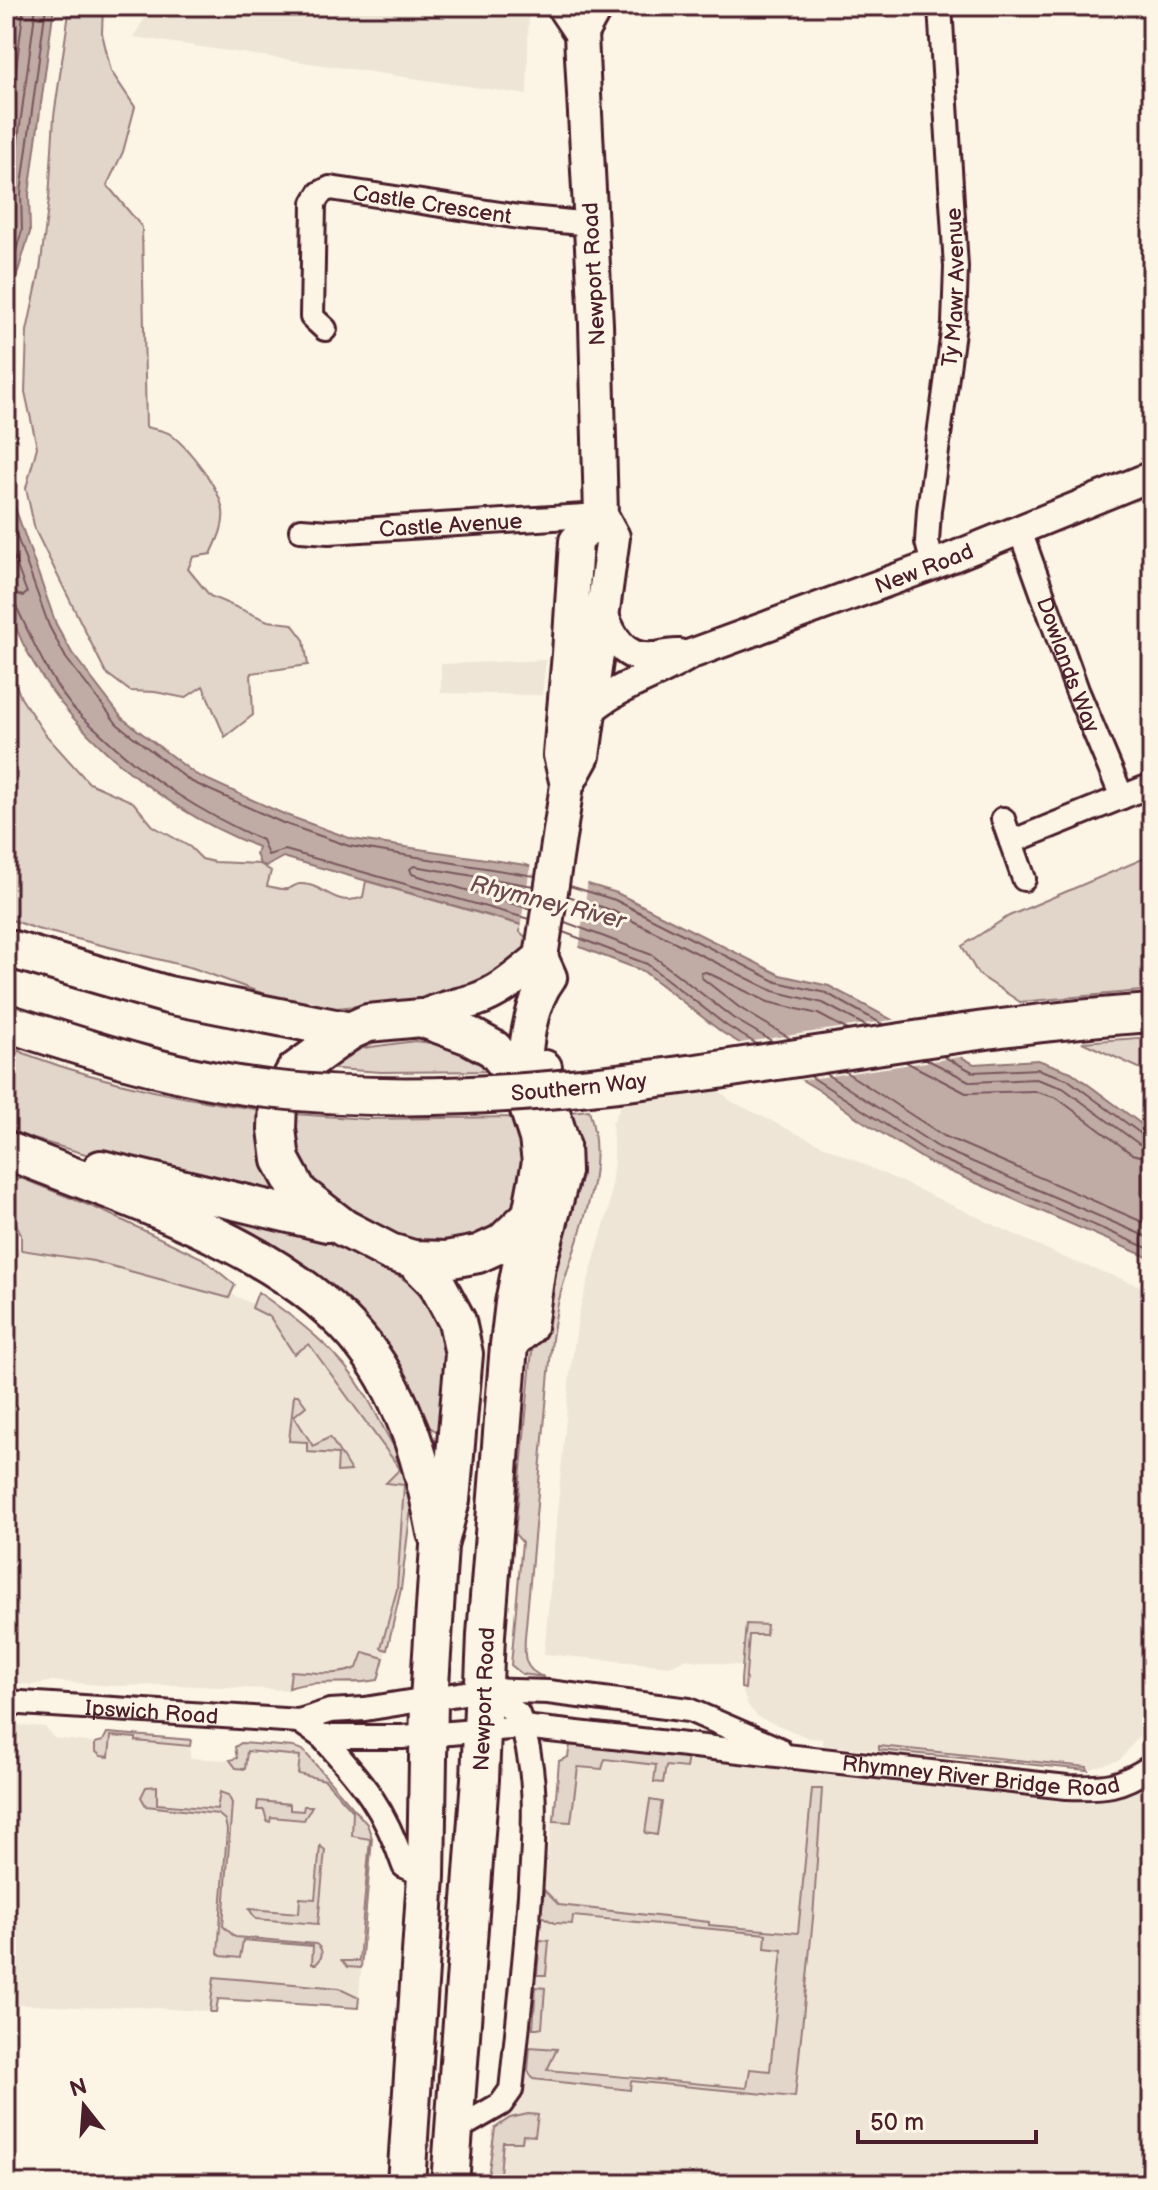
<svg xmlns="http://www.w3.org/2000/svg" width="1158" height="2190" viewBox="0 0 1158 2190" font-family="'Balsamiq Sans',sans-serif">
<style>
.built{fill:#eee5d7}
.green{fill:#e2d5ca;stroke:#967a7a;stroke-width:2}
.water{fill:#c0aca5;stroke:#917474;stroke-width:2}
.pier{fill:#fcf5e5}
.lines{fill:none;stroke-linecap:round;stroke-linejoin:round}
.shore{stroke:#79575c;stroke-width:2}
.minor-casing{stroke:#4a1f2b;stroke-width:28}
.tertiary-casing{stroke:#4a1f2b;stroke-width:34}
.secondary-casing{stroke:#4a1f2b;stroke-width:38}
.primary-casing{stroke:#4a1f2b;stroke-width:42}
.minor{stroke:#fcf5e5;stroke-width:22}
.tertiary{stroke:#fcf5e5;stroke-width:28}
.secondary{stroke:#fcf5e5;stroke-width:32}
.primary{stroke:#fcf5e5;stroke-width:36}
.primary-bridge-casing{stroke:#4a1f2b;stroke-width:42;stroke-linecap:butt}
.primary-bridge{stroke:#fcf5e5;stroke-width:36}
.labels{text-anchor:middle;stroke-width:6;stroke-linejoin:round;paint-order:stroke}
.street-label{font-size:22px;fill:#4a1f2b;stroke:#fcf5e5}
.water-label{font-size:24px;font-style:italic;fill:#6d4950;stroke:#fcf5e5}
</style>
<rect width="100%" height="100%" fill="#fcf5e5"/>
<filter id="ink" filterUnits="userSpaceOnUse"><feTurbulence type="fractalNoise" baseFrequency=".0125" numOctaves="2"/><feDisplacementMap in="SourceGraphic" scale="16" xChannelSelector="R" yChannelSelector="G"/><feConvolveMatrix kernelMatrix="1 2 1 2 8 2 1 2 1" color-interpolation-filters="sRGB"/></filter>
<g filter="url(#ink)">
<path class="built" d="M152,6H529L527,95L133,37Z
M546,660L542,695L441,693V664Z
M709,1082L731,1101L796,1133L1070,1260L1152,1290V1720L1120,1760L1088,1770L823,1745V1739L809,1738L758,1717L749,1707L741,1688V1666L685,1659L670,1666L544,1654L570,1374L579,1312L609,1208L614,1158L612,1124L626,1095Z
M6,1248L93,1261L225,1291L259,1307L308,1342L405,1473L411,1508L406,1554L401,1589L379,1680L361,1684L300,1685L289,1690L175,1685L112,1686L52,1681L33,1685L19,1684L9,1679L6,1675Z
M6,1724L45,1727L54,1738L95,1743L103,1741L107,1733L191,1740L190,1758L230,1760L237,1758L235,1747L241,1743L293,1747L308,1754L363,1818L372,1838L358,2008L218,1999L216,2012L124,2006L103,2008L6,2004Z
M1152,1739V2184H487L492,2136L528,2071L545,1878L559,1761L568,1757L570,1745L1049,1796L1140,1758Z"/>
<path class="green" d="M70,6H103L102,33L111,71L135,107L123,152L107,185L142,227L146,427C153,429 164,430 170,434C189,448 220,488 223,511C225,526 217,541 211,554L193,557L188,569L210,596L268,621L292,624L304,640L308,665L251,673L253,715L225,737L203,686L185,698L155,692L130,691L106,673L35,530L26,488L37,447L25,392L27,331L40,270L49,199L54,116Z
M6,659L21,698L45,734L89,783L133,802L153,826L190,847L202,859L214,862L260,864L271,871L267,886C273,887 281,890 287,889C289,889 297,884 299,884C323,882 334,909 363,897L366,881L521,925L520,932L529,940L521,958L458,995L337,1008L310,1007L283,1001L193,968L37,929L6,918Z
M1152,855V990L1020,1002L978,974L962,946L1009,916Z
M1152,1037V1074L1082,1042Z
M415,1041C445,1044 472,1050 494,1071L381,1072L321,1068L363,1048Z
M6,1046C87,1080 175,1098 262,1110L268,1172L283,1197L158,1175L6,1131Z
M589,1110C610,1175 576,1235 560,1296C556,1310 554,1325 552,1339L525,1637C524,1656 523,1670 544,1677L522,1674L511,1665L522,1542L515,1534L531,1360L562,1113Z
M295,1114L366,1119L517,1117L526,1145L519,1201L501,1224L455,1245L407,1241L333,1198L310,1179L299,1159L295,1145Z
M6,1172L103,1211L202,1258L235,1285L229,1298L93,1261L21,1250V1235L14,1219L6,1217Z
M213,1204L314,1230L392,1271L425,1295L447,1335L444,1426L436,1431L425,1424L410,1389L206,1218Z
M258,1292C298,1320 340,1352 365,1394C377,1413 385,1434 398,1453L395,1457L405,1473L410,1489L411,1508L401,1589L387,1650L381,1648L397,1589L404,1485L386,1483L400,1469L309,1344L294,1354L270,1317L252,1308Z
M294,1395H298L306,1406L294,1416L313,1446L330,1437L351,1471L337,1472L338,1454L307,1452V1442L289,1441Z
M746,1624L767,1625L766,1635H749L745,1689L741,1688V1680Z
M363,1652L384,1658L378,1680C349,1686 318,1678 289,1688L291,1671C313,1672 337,1677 357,1668Z
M107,1733H109L191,1740L190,1746L136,1741V1738L111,1736L109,1757L101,1756L95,1751V1743L103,1741Z
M241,1743L293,1747L303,1750L367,1824L372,1838L361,1968L347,1967L342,1961H359L370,1839L352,1836L353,1811L325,1780L298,1774L300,1756L247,1751L245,1769L236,1768L230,1760L237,1758L235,1747Z
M570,1745L688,1757L686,1768L666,1766L663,1783L654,1782L656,1765L605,1759L602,1769L578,1767L571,1822L554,1821L559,1761L568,1757Z
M879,1746L1087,1767L1088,1770L879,1750Z
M157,1786V1804L217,1809L220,1792L228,1795L232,1803L223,1926L235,1937L316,1944C324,1949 323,1958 316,1964H312L313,1946L243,1940L240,1958L221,1956L218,1953L227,1830L225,1820L218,1814L146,1806L141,1797L146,1787Z
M812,1789H822L813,1918L795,2097L631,2081L630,2090L533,2079L528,2071L530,2047L557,2049L547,2070L747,2088L750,2069L770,2071L782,1950L765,1948L766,1934L573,1916L572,1924L554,1923L541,1916L544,1890L559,1905L709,1922V1925L798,1933Z
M650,1800L662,1802L657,1835L645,1833Z
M258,1801L290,1804V1810L303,1811L304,1806H312L304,1820L271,1817L270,1822L267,1821L264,1810H257Z
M320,1846L325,1850L318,1924L256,1919L249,1909L299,1913L300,1898L315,1899Z
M540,1940L549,1941L546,1975H537Z
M214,1977L340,1988L359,1997L358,2008L218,1999L216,2012H210Z
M536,1987L545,1988L542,2028H533Z
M528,2114L538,2115L535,2136L523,2135L522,2142H503L499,2184H487L495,2128L510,2118Z"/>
<path class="water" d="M8,6H54L29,194L30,232L6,311Z
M6,482L56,624L72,653L122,718L195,774L286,815L352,839L526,865L617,893L780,975L829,986L974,1064L1038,1060L1071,1072L1152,1132V1259L930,1163L859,1119L822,1092L723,1033L643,971L522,925L283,857L267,866L260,864L256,854L258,847C152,805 43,716 7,604C4,593 6,579 6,568C6,539 6,511 6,482Z"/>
<path class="pier" d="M531,862L588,879L579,950L520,929Z
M898,1019L967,1056L796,1081L734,1044Z"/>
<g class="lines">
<path class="shore" d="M6,149L24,6
M6,248L12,229L11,192L36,6
M6,283L22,231L21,193L46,6
M6,506L49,626L66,658L117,724L190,781L283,823L349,846L535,876
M6,537L27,593L23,596L6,591
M6,601L16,606C32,639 46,673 69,703C77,714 89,723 99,732C149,780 200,812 262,840L268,855L285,850L529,919
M570,886L615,900L777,982L826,993L884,1025
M568,896L611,910L773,991L823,1003L868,1027
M530,909L412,874L410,869L414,866L534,886
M565,922L652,955L733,1018L772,1041
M563,932L647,964L727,1026L757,1044
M791,1039L740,1008L702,978L701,973L706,972L768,1002L818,1014L848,1030
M943,1056L973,1072L1037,1069L1067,1079L1144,1136L1152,1137
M926,1059L971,1082L1036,1079L1063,1088L1139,1144L1152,1147
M906,1062L966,1093L1034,1091L1057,1098L1132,1154L1152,1159
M844,1071L944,1136L1152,1226
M826,1074L938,1147L1152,1239
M810,1076L934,1156L1152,1250"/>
<defs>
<g id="minor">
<path id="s1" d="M325,329L312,317L314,203L320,193L330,188L519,217L591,224"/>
<path id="s2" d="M301,530L329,532L601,515"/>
<path id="s3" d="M1020,531L1077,690L1122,797"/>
<path id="s4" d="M933,565L927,542L929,510L954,324L956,267L940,6"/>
<path d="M1003,819L1024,879"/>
<path d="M1011,842L1152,785"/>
<path id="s5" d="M6,1702L299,1721L330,1711L365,1709L483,1690L548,1692L689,1710L779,1749"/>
<path id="s6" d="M299,1721L322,1737H402L523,1727L1067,1787C1105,1788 1119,1788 1152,1766"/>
<path d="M322,1737C363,1783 384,1807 404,1866L426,1876"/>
<path d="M454,2131L501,2104L511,2090C518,2025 525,1960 530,1895C534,1833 540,1773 518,1714L484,1690"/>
</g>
<g id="tertiary">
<path d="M604,616C613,639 625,660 653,657C662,657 669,653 679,654"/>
<path id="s7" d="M590,710C622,683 657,676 691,654L933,565L1152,476"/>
</g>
<path id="secondary" d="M563,6L581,33
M567,785L560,755L569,654L576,541L601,515
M421,1018C439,1008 457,1006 476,1000C501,992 521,973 541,957
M523,1091C525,1054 527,1007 550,977L541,957L567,785L583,756L613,537L601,515L596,324L582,56L581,33L596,6
M509,1345L530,1327L539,1266L564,1172L563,1144L545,1086V1067"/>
<g id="primary">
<path d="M6,948L168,995L350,1031"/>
<path d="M6,1150C120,1196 288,1246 365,1347C406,1400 424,1469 436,1533"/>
<path d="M101,1169L327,1223"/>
<path d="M406,2184L426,1876L429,1700L439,1546L451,1500L464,1354L457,1321L436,1282L413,1259"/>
<path id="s8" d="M450,2184L480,1779L486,1635L509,1345L514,1303L541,1162L538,1138L523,1091L510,1069L494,1049L470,1036L421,1018L368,1023L350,1031L295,1071L278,1101L277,1129L281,1160L299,1193L344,1228L390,1252L413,1259L446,1260L478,1254L502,1243L530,1216"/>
</g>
</defs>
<use href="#minor" class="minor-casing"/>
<use href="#tertiary" class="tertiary-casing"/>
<use href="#secondary" class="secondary-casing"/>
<use href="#primary" class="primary-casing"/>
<use href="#minor" class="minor"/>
<use href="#tertiary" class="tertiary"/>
<use href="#secondary" class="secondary"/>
<use href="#primary" class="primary"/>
<defs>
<g id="primary-bridge">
<path id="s9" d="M10,1024C94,1051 179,1079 268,1089C565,1123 857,1032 1152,1013"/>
</g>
</defs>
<use href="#primary-bridge" class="primary-bridge-casing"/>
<use href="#primary-bridge" class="primary-bridge"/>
</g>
</g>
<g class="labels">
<g class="street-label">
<text dy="8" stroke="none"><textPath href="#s1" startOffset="258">Castle Crescent</textPath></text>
<text transform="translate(593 274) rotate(-93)" y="8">Newport Road</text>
<text dy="8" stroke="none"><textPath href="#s4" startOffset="280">Ty Mawr Avenue</textPath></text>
<text dy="8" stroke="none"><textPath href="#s2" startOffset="150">Castle Avenue</textPath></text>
<text dy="8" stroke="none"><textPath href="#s7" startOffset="364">New Road</textPath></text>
<text dy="8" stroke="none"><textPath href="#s3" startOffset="142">Dowlands Way</textPath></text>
<text dy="8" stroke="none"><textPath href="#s9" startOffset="578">Southern Way</textPath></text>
<text dy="8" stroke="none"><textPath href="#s8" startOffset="486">Newport Road</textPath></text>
<text dy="8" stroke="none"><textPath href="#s5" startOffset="146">Ipswich Road</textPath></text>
<text dy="8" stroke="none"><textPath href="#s6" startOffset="690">Rhymney River Bridge Road</textPath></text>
</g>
<g class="water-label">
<text transform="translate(548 902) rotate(14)" y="8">Rhymney River</text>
</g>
</g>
<rect width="1158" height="2190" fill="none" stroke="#fcf5e5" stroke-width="32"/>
<rect x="16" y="16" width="1126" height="2158" fill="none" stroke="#4a1f2b" stroke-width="3" filter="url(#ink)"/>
<g transform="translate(84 2106) rotate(343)" stroke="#fcf5e5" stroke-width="6" paint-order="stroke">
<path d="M0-6L14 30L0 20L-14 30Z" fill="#4a1f2b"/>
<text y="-12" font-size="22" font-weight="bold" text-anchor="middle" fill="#4a1f2b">N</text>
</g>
<path d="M858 2130v12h178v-12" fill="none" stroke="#4a1f2b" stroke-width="4"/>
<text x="870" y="2130" font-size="24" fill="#4a1f2b" stroke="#fcf5e5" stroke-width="6" paint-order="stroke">50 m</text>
</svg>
